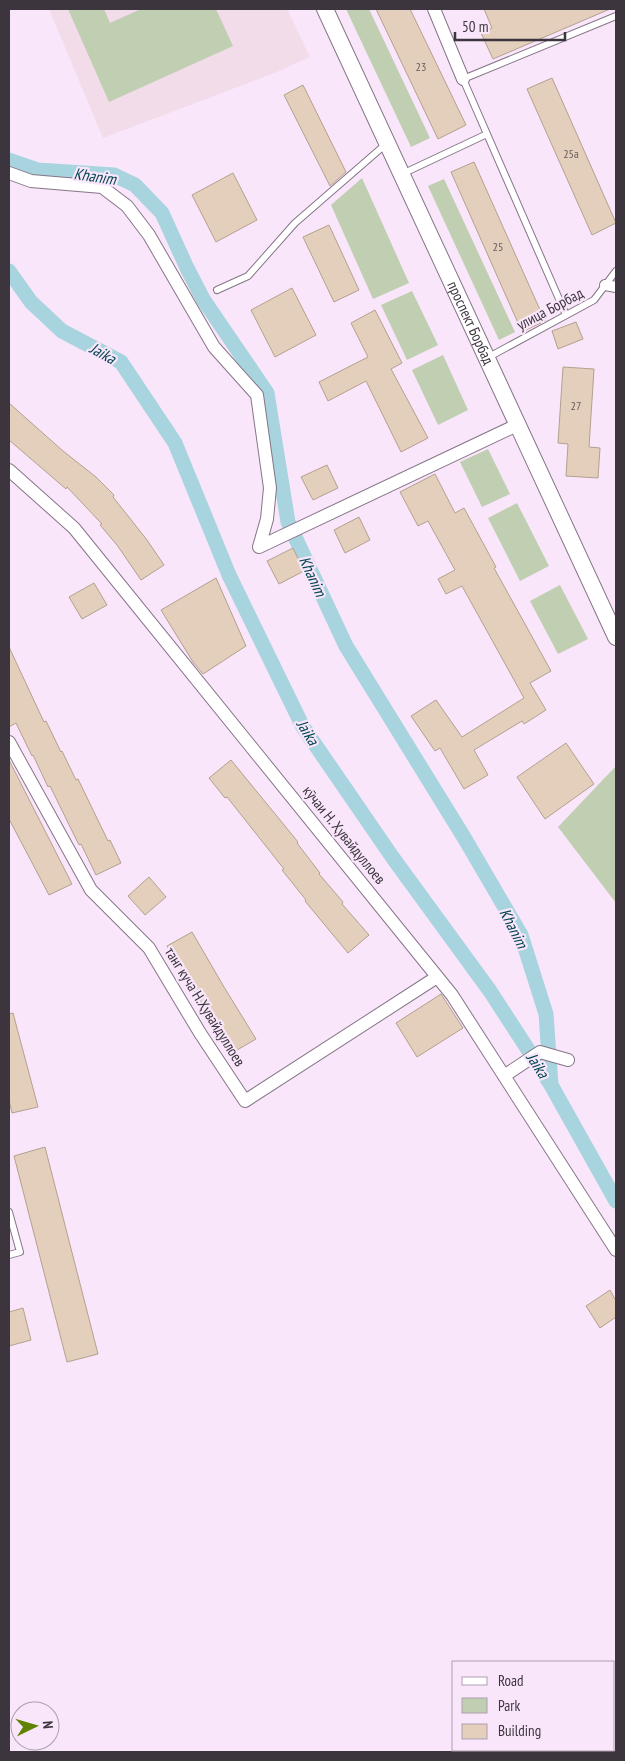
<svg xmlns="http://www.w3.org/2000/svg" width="625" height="1761" viewBox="0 0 625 1761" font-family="'PT Sans Narrow',sans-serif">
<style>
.commercial{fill:#f2dce9}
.green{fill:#c0ceb1}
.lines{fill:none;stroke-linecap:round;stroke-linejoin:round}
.canal{stroke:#a8d4df;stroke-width:15}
.building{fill:#e4cfbd;stroke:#b4a08f}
.service-casing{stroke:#867587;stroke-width:8}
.pedestrian-casing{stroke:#867587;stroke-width:12}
.minor-casing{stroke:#867587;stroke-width:14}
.tertiary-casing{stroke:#867587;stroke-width:18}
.service{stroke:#fff;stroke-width:6}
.pedestrian{stroke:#fff;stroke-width:10}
.minor{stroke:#fff;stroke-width:12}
.tertiary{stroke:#fff;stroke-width:16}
.labels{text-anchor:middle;stroke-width:4.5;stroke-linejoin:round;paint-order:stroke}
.number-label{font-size:12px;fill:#665c5d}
.street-label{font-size:15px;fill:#3c353d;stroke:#f9e6fa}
.water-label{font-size:16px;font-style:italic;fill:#014651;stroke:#f9e6fa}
</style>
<rect width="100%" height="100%" fill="#f9e6fa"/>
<path class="commercial" d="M49,9H287L310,57L272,74L103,138Z"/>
<path class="green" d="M68,9H104L110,23L141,9H216L233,46L109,102Z
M346,9H369L430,138L411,147Z
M362,178L409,283L373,299L331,205Z
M444,179L515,332L499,340L428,186Z
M412,291L438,345L407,360L381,305Z
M443,355L468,410L438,425L412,370Z
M488,449L510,494L482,507L460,462Z
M517,503L549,566L520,581L488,518Z
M560,585L588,639L558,654L530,601Z
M616,766V903L558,827Z"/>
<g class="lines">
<path class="canal" d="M9,160L38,170L114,175L135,185L162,213L187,268L203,299L267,393L288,522L346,646L465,839L521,935L546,1014L551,1085
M9,271L31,302L62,331L121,362L175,443L229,575L303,727L393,858L490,991L551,1085L616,1201"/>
</g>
<path class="building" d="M376,9H410L466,125L438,139Z
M484,9H610L493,59L481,33L492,28Z
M552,78L616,223L592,235L527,89Z
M303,85L346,172L330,186L284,95Z
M474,162L545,321L522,332L451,172Z
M233,173L257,220L216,242L192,195Z
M329,225L359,290L334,302L303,237Z
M292,288L316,335L275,357L251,310Z
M375,310L402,363L391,369L428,438L401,452L366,381L328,401L319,382L368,357L351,323Z
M576,322L583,339L558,349L552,331Z
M563,367L594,369L589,447L600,448L598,478L566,476L568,444L558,443Z
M9,403L63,451L96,477L114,495L113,497L147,540L164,565L141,580L117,545L100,525L102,524L67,487L66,489L9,440Z
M327,465L338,488L313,500L301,477Z
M435,474L455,513L464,508L496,567L494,568L551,671L530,683L546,710L524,724L522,721L474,750L488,775L464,789L440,748L435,751L411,716L436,700L462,737L524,698L462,586L446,594L438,579L455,570L428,521L418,526L400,492Z
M359,517L370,540L345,553L334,530Z
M293,548L304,571L279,584L267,561Z
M216,578L246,646L203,674L193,662L161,610Z
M94,583L107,605L82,619L69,597Z
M9,647L44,722L46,721L61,752L62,751L76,780L78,779L108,841L110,840L121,863L96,875L81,844L79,845L50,786L48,787L33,755L32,756L16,723L9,727Z
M566,743L594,784L545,819L517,777Z
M9,760L72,884L49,895L9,819Z
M231,760L298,842L297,843L320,873L319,874L343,902L342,904L369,935L348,953L305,901L306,900L282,870L284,869L227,797L225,798L209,778Z
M149,877L166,897L145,915L128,896Z
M192,932L224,987L256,1039L232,1053L167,946Z
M441,994L463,1028L417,1057L396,1023Z
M13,1013L38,1107L12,1113L9,1100V1014Z
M45,1147L98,1354L67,1362L14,1156Z
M610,1290L616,1301V1317L600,1328L586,1306Z
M23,1308L31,1340L9,1346V1312Z"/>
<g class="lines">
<defs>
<path id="service" d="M402,174L487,134
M217,290L248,276L295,223L386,144
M566,315L463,79L616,16
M487,358L594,300L616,271
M9,1212L20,1252L9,1255"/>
<path id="pedestrian" d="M605,285L616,287"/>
<path id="minor" d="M434,9L463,79
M9,173L31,181L102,187L127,206L149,235L214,347L257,395L270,488L267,519L259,547L517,425
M9,470L74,528L452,995L616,1250
M9,742L91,890L149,948L200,1033L245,1101L437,977
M504,1076L540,1052L568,1060"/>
<g id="tertiary">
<path id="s1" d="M325,9L616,637"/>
</g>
</defs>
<use href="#service" class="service-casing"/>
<use href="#pedestrian" class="pedestrian-casing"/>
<use href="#minor" class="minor-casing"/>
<use href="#tertiary" class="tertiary-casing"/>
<use href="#service" class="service"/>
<use href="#pedestrian" class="pedestrian"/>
<use href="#minor" class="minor"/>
<use href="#tertiary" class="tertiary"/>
</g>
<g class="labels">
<g class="number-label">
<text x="421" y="71">23</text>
<text x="571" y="158">25а</text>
<text x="498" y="251">25</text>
<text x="576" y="410">27</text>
</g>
<g class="street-label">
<text transform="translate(550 309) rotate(-28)" y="5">улица Борбад</text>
<text dy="5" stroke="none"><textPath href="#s1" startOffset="346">проспект Борбад</textPath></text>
<text transform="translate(344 835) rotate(51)" y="5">кӯчаи Н. Ҳувайдуллоев</text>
<text transform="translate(205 1007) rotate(58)" y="5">танг куча Н.Ҳувайдуллоев</text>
</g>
<g class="water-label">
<text transform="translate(95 176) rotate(8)" y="6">Khanim</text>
<text transform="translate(103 353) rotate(29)" y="6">Jaika</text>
<text transform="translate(313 576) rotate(65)" y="6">Khanim</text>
<text transform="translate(308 732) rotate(58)" y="6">Jaika</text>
<text transform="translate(514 928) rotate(63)" y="6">Khanim</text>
<text transform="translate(538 1065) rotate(57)" y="6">Jaika</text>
</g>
</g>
<rect width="625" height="1761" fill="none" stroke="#3c353d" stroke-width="20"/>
<rect x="452" y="1661" width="162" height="90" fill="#f9e6fa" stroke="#ad9fae"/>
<rect x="462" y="1677" width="25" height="8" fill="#ffffff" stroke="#ad9fae"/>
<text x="498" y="1686" font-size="15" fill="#3c353d">Road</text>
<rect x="462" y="1698" width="25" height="15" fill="#c0ceb1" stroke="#ad9fae"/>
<text x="498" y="1711" font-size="15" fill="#3c353d">Park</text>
<rect x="462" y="1724" width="25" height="15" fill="#e4cfbd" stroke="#ad9fae"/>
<text x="498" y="1736" font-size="15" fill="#3c353d">Building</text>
<g transform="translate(35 1726) rotate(85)"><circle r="24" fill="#f9e6fa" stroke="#ad9fae"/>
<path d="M0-4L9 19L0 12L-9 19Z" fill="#5f8300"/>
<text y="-8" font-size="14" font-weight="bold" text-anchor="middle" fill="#3c353d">N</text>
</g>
<path d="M455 32v8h110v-8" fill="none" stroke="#3c353d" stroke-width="2.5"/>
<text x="462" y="32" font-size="15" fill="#3c353d" stroke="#f9e6fa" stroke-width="4" paint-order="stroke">50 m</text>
</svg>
